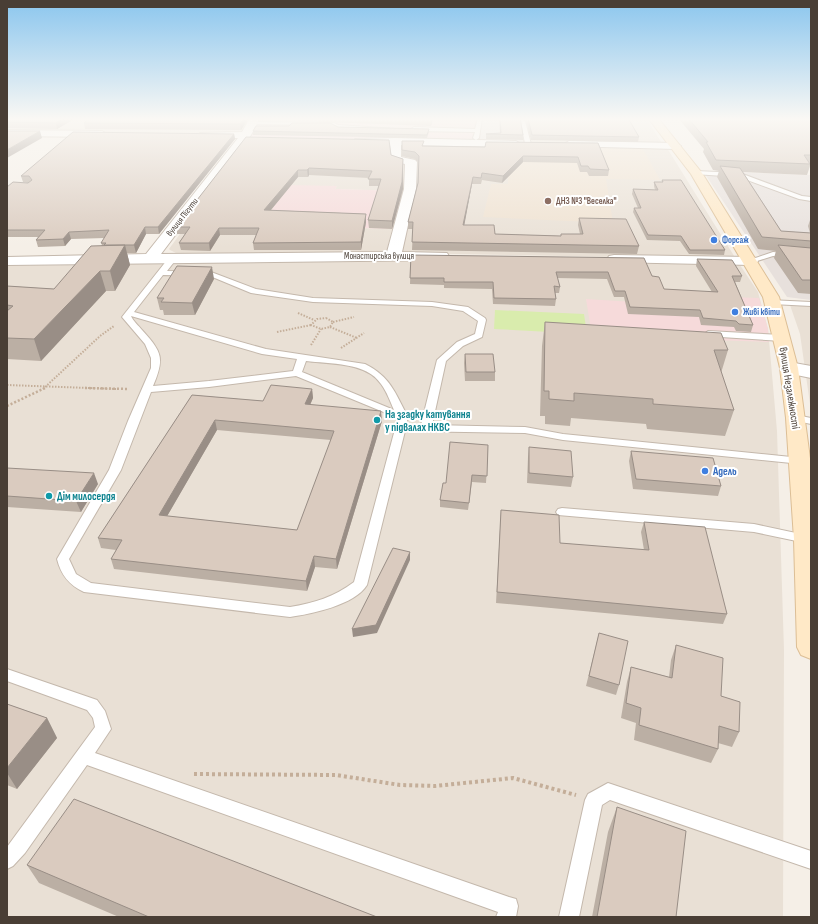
<svg xmlns="http://www.w3.org/2000/svg" width="818" height="924" viewBox="0 0 818 924" font-family="'Sofia Sans Condensed',sans-serif">
<style>
.residential{fill:#e9e0d5}
.industrial{fill:#e7e0dc}
.education{fill:#efe1d0}
.medical{fill:#f6dada}
.green{fill:#d9ecad}
.lines{fill:none;stroke-linecap:round;stroke-linejoin:round}
.lane-casing{stroke:#c4b8ac;stroke-width:2}
.street-casing{stroke:#c4b8ac;stroke-width:2}
.secondary-casing{stroke:#dcbe95;stroke-width:2}
.path-far2{stroke:#c4ae99;stroke-width:2;stroke-dasharray:1.5 1.5;stroke-linecap:butt}
.path-far1{stroke:#c4ae99;stroke-width:2.5;stroke-dasharray:2 2;stroke-linecap:butt}
.path{stroke:#c4ae99;stroke-width:4;stroke-dasharray:3 3;stroke-linecap:butt}
.lane{fill:#fff;fill-rule:evenodd}
.street{fill:#fff;fill-rule:evenodd}
.secondary{fill:#ffe9c7;fill-rule:evenodd}
.wall{fill:#bbafa4;fill-rule:evenodd}
.shaded-wall{fill:#998e86}
.building{fill:#dacbbf;stroke:#998e86;fill-rule:evenodd}
.education-dot{fill:#8d6e63;stroke:#fff;stroke-width:1.5}
.shop-dot{fill:#3f7fe0;stroke:#fff;stroke-width:1.5}
.culture-dot{fill:#0f9aa8;stroke:#fff;stroke-width:1.5}
.labels{text-anchor:middle;stroke-width:4;stroke-linejoin:round;paint-order:stroke}
.far-education-label{font-size:9px;font-weight:bold;fill:#785e54;stroke:#fff;text-anchor:start}
.far-street-label{font-size:9px;fill:#493e35;stroke:#fff}
.far-shop-label{font-size:9px;font-weight:bold;fill:#366cbe;stroke:#fff;text-anchor:start}
.street-label{font-size:11px;fill:#493e35;stroke:#fff}
.culture-label{font-size:11px;font-weight:bold;fill:#0d838f;stroke:#fff;text-anchor:start}
.shop-label{font-size:11px;font-weight:bold;fill:#366cbe;stroke:#fff;text-anchor:start}
</style>
<rect width="100%" height="100%" fill="#f5efe7"/>
<path class="residential" d="M18,118H251L239,134L7,133V124Z
M529,118H646L663,145L531,142Z
M248,141L393,143L392,150L407,163L403,191L335,189L337,186L273,208L270,212L271,225L392,229L386,253H176L170,250L169,249Z
M400,143L667,148L736,259L398,253L413,162L399,158Z
M387,260L740,265L758,292L768,329L777,431L784,650L783,917H7V266Z
M790,305L811,306V411L800,334Z"/>
<path class="industrial" d="M483,118H529L531,142L479,141Z
M703,171L811,175V300L787,297Z"/>
<path class="education" d="M484,146L643,149L660,180L606,179L613,223L483,217L491,184H508V166L483,164Z"/>
<path class="medical" d="M260,118H483L479,141L250,137Z
M289,185L337,186L335,189L403,191L392,229L271,225L270,212Z
M670,295L759,298L768,329L769,342L592,336L586,299L666,304Z"/>
<path class="green" d="M495,310L584,314L587,334L494,329Z"/>
<g class="lines">
<defs>
<path id="lane" d="M478,118H482L479,138L476,140L473,138L475,132L414,131L411,129L414,127L475,129Z
M523,120L525,121L531,144L528,146L525,144L521,121Z
M253,122L334,123L338,125L396,129L393,131L338,129L331,125L251,124Z
M696,171L740,173L802,196L811,197V201L799,199L739,177L694,174V172Z
M773,252L811,255V259L773,256L751,263L747,261Z
M171,255L178,257L167,271L211,272L256,289L313,298L432,302L468,307L485,318L486,320L482,337L463,346L446,361L432,425L525,427L563,434L801,458L806,461L801,464L563,440L525,433L405,431L367,585C355,605 311,614 290,617L84,592C69,585 61,575 57,559L109,470L128,421L151,368V358L145,344L122,317ZM163,275L210,276L251,293L313,302L432,306L463,311L478,321L475,334L457,342L437,360L421,425H406L408,417C395,393 391,377 365,364L266,349L134,312ZM131,316L262,354L297,359L293,371L209,381L153,386C165,358 162,352 142,330C139,326 133,321 131,316ZM306,361C329,364 367,362 381,384C387,392 390,401 394,410L302,372ZM296,376L398,418L354,582C334,597 314,603 290,607L91,583L76,574L69,559L121,470L151,392L209,387Z
M769,300L811,302V306L772,304L768,302Z
M708,331L782,335L786,338L782,341L705,336L704,334Z
M796,415L811,418V424L792,420L791,418L792,416Z
M562,508L754,524L810,536L811,541L806,543L754,532L558,515L556,512L558,509Z
M7,669L97,700L105,711L111,729L95,753L509,897L516,899L518,906L516,917H496L498,912L87,765L25,853L13,866L7,869V847L95,727L93,718L87,710L7,681Z
M608,783L811,851V869L610,800L602,805L579,917H559L585,800L588,794Z"/>
<path id="street" d="M250,118H260L251,135L161,254L387,252L404,189L405,164L392,161L390,145L359,144L355,143L354,141L355,139L395,138L516,141L521,144L516,147L401,145V157L415,160L417,162L416,189L402,252L447,253L449,256L447,259L442,260L7,265V257L146,254L238,138H204L200,137L199,135L200,133L242,132Z
M7,130L102,131L107,134L102,137L7,136Z
M569,141L676,143L681,146L676,149L565,146L564,144Z
M614,255L751,257L756,258L758,261L756,264L751,265L609,262L607,259L609,256Z
M789,362L811,366V378L782,372L780,368L782,364Z"/>
<path id="secondary" d="M648,118H658L702,173L779,297L798,368L811,466V659L801,655L797,647L794,539L786,418L780,368L763,297L691,174Z"/>
</defs>
<use href="#lane" class="lane-casing"/>
<use href="#street" class="street-casing"/>
<use href="#secondary" class="secondary-casing"/>
<path class="path-far2" d="M298,313L314,320
M326,318L333,322L330,327L321,329L311,325L317,319Z
M333,322L354,317
M330,327L357,338
M277,332L311,325
M311,345L321,329
M341,348L364,333
M7,385L116,389
M43,389L100,336L114,326"/>
<path class="path-far1" d="M85,388L129,389
M7,406L45,388"/>
<path class="path" d="M194,774L336,775L400,785L435,786L513,778L576,795"/>
<use href="#lane" class="lane"/>
<use href="#street" class="street"/>
<use href="#secondary" class="secondary"/>
</g>
<path class="wall" d="M76,118L57,129L7,128V119Z
M88,118H249L241,130L85,129L84,123L89,119Z
M296,118H433L431,126L297,121Z
M499,118H628L639,137L638,142L531,140L526,121L524,119L521,121L523,135V140L486,139V134L500,133Z
M678,118H811V166H810L807,175L743,172L781,231L810,233L808,226L811,217V294L798,293L774,258L776,251L758,249L717,177L719,171L713,170L703,152L704,149Z
M338,127L429,132L427,138L253,135V131Z
M234,134L235,139L159,234H146L136,253H127L130,265L115,291H106L41,361L7,359V286L54,289L102,245L101,243L105,238L71,239L65,246L38,247L36,240L38,237H7V187L28,183L23,182L21,176Z
M246,137L391,155L403,159V189L392,229L369,228L368,220L379,186H369V178L309,175L308,177H298L271,210L366,214V222L361,250H254L253,243L256,235H220L210,251L181,250L179,243L185,234H177L176,227Z
M402,141L424,146L485,147L598,143L609,170L608,176H589L587,172H580L577,163L523,162L502,183L482,180L481,184H472L464,225L495,234L561,236V234H580L578,225L579,218L639,246L637,254L412,250L413,229H408V222L418,183V162L415,159L402,156Z
M662,180L725,250L724,255L689,254L680,241L647,240L633,212L634,208H638L632,194L633,189L655,190L654,186V182H662Z
M411,255L652,276L664,289L712,292L696,266L697,259L742,276L740,282H735L753,325L751,332L736,331L734,327L701,325L699,317L628,314L624,297H614L607,279L557,278L560,287L559,293H555L556,299L555,306L493,304L492,289L444,288V285L410,284Z
M214,279L195,315H164L163,310H160L157,298Z
M545,322L728,350L721,373L734,410L725,436L647,429L646,424L571,418L570,426L545,424V416H540L542,346Z
M465,354L495,372V381H465L464,363Z
M312,389L313,398L310,405L382,421L337,569L315,567L307,591L114,569L111,559L116,550L101,548L98,538L192,395L263,401ZM217,430L331,440L297,530L167,516Z
M488,445L486,483L472,482L468,510L440,507V500L446,483Z
M529,447L573,477L571,487L527,483L528,457Z
M631,451L721,486L718,496L633,489L629,461Z
M7,468L98,484L81,512L7,507Z
M501,510L560,543L644,550L641,532L644,522L727,614L723,624L496,603Z
M599,633L619,685L616,695L586,686Z
M676,645L721,696L739,732L732,747L718,743V749L711,763L634,740L636,723L621,718L627,682L631,667L669,677L671,660Z
M7,704L47,718L57,738L17,789L7,785Z
M617,807L676,917H592L608,832Z
M27,865L377,917H119L39,883Z"/>
<path class="shaded-wall" d="M63,118H76L57,129L56,123Z
M244,118H249L241,130L240,124Z
M431,118H433L431,126Z
M40,131L42,138L7,158V150Z
M234,134L235,139L159,234L158,227Z
M523,156V162L502,183L503,176Z
M403,159V189L392,229V221Z
M309,168V175L308,177L307,170Z
M298,170V177L265,217L264,210Z
M473,177L472,184L463,232V225Z
M366,214V222L361,250V242Z
M145,227L146,234L136,253L134,245Z
M219,228L220,235L210,251L209,243Z
M69,232L71,239L65,246L63,239Z
M125,245L130,265L115,291L110,271Z
M212,267L214,279L195,315L192,303Z
M100,271L106,291L41,361L34,339Z
M312,389L313,398L306,414L305,404Z
M381,411L382,421L337,569L336,559Z
M215,420L217,430L162,525L159,515Z
M94,473L98,484L81,512L76,501Z
M410,552V560L377,633L353,637L352,629Z
M314,556L315,567L307,591L306,581Z
M47,718L57,738L17,789L7,773V768Z"/>
<path class="building" d="M9,118H63L56,123L7,122V119Z
M90,118H244L240,124L84,123Z
M500,118H520L523,135L486,134L501,133Z
M528,118H628L639,137L532,135Z
M688,118H811V155H804L810,164L716,160L706,142H708Z
M292,123H330L338,127L429,129L427,135L253,131L256,126H289Z
M7,131H40L7,150Z
M73,132L234,134L158,227H145L134,245H104L106,243H101L109,230L69,232L63,239L36,240L45,230H7V187L13,182L28,183L32,180L29,176H21Z
M246,137L389,140L391,155L403,159L402,182L392,221L368,220L381,179H368L372,171L309,168L307,170H298L264,210L366,214L361,242L253,243L259,228H219L209,243H179L190,227H176Z
M402,141H424L422,146L485,147L486,142L598,143L609,170L590,169L588,166H581L578,157L523,156L503,176L482,173L481,178L473,177L463,225H494L495,234L561,236V234H583L579,218L626,219L639,246L412,242L413,222H408L418,183L419,156L415,152L402,150Z
M720,166L740,168L781,231L811,233V241L762,237Z
M662,180H681L725,250H690L681,236L648,235L634,208H641L633,189L658,190L654,182H663Z
M125,245L110,271H100L34,339L7,338V311L13,306L7,305V286L54,289L91,246Z
M778,245L811,248V280H802Z
M411,255L644,258L652,276L659,277L664,289L718,292L697,259L732,260L742,276H732L753,325L739,324L736,321L703,318L700,310L630,307L625,291H615L608,272H556L560,287L554,286L556,299L494,298L493,282H444V278H410Z
M177,266L212,267L192,303L161,302L164,298H157Z
M545,322L721,333L728,350H714L734,410L653,404V399L574,393V401L549,399V391H544Z
M465,354H493L495,372H466Z
M271,385L312,389L305,404L381,411L336,559L314,556L306,581L111,559L122,540L98,538L192,395L263,401ZM215,420L334,431L297,530L159,515Z
M450,442L488,445L487,476L472,475L469,503L440,500L443,483H446Z
M529,447L571,451L573,477L529,473Z
M631,451L713,458L721,486L636,479Z
M7,468L94,473L76,501L7,496Z
M501,510L559,515L560,543L649,550L644,522L705,527L727,614L497,592Z
M393,548L410,552L376,625L352,629Z
M599,633L628,641L619,685L589,676Z
M676,645L723,658L721,696L740,702L739,732L719,726L718,749L639,725L641,708L626,703L631,667L672,678Z
M7,704L47,718L7,768Z
M74,799L377,917H149L27,865Z
M617,807L686,831L676,917H597Z"/>
<linearGradient id="sky" x2="0" y2="1"><stop stop-color="#8bc6ee"/><stop offset="0.48" stop-color="#faf8f4"/><stop offset="1" stop-color="#faf8f4" stop-opacity="0"/></linearGradient>
<rect width="818" height="248" fill="url(#sky)"/>
<circle class="education-dot" cx="548" cy="201" r="4"/>
<g class="shop-dot">
<circle cx="714" cy="240" r="4"/>
<circle cx="735" cy="312" r="4"/>
<circle cx="705" cy="471" r="4"/>
</g>
<g class="culture-dot">
<circle cx="377" cy="420" r="4"/>
<circle cx="49" cy="496" r="4"/>
</g>
<g class="labels">
<g class="far-education-label">
<text x="556" y="204">ДНЗ №3 "Веселка"</text>
</g>
<g class="far-street-label">
<text transform="translate(182 217) rotate(-52)" y="3">вулиця Пігути</text>
<text x="379" y="259">Монастирська вулиця</text>
</g>
<g class="far-shop-label">
<text x="722" y="243">Форсаж</text>
<text x="743" y="315">Живі квіти</text>
</g>
<g class="street-label">
<text transform="translate(790 388) rotate(81)" y="4">вулиця Незалежності</text>
</g>
<g class="culture-label">
<text x="385" y="418">На згадку катування<tspan x="385" dy="13">у підвалах НКВС</tspan></text>
<text x="57" y="500">Дім милосердя</text>
</g>
<g class="shop-label">
<text x="713" y="475">Адель</text>
</g>
</g>
<rect width="818" height="924" fill="none" stroke="#493e35" stroke-width="16"/>
</svg>
